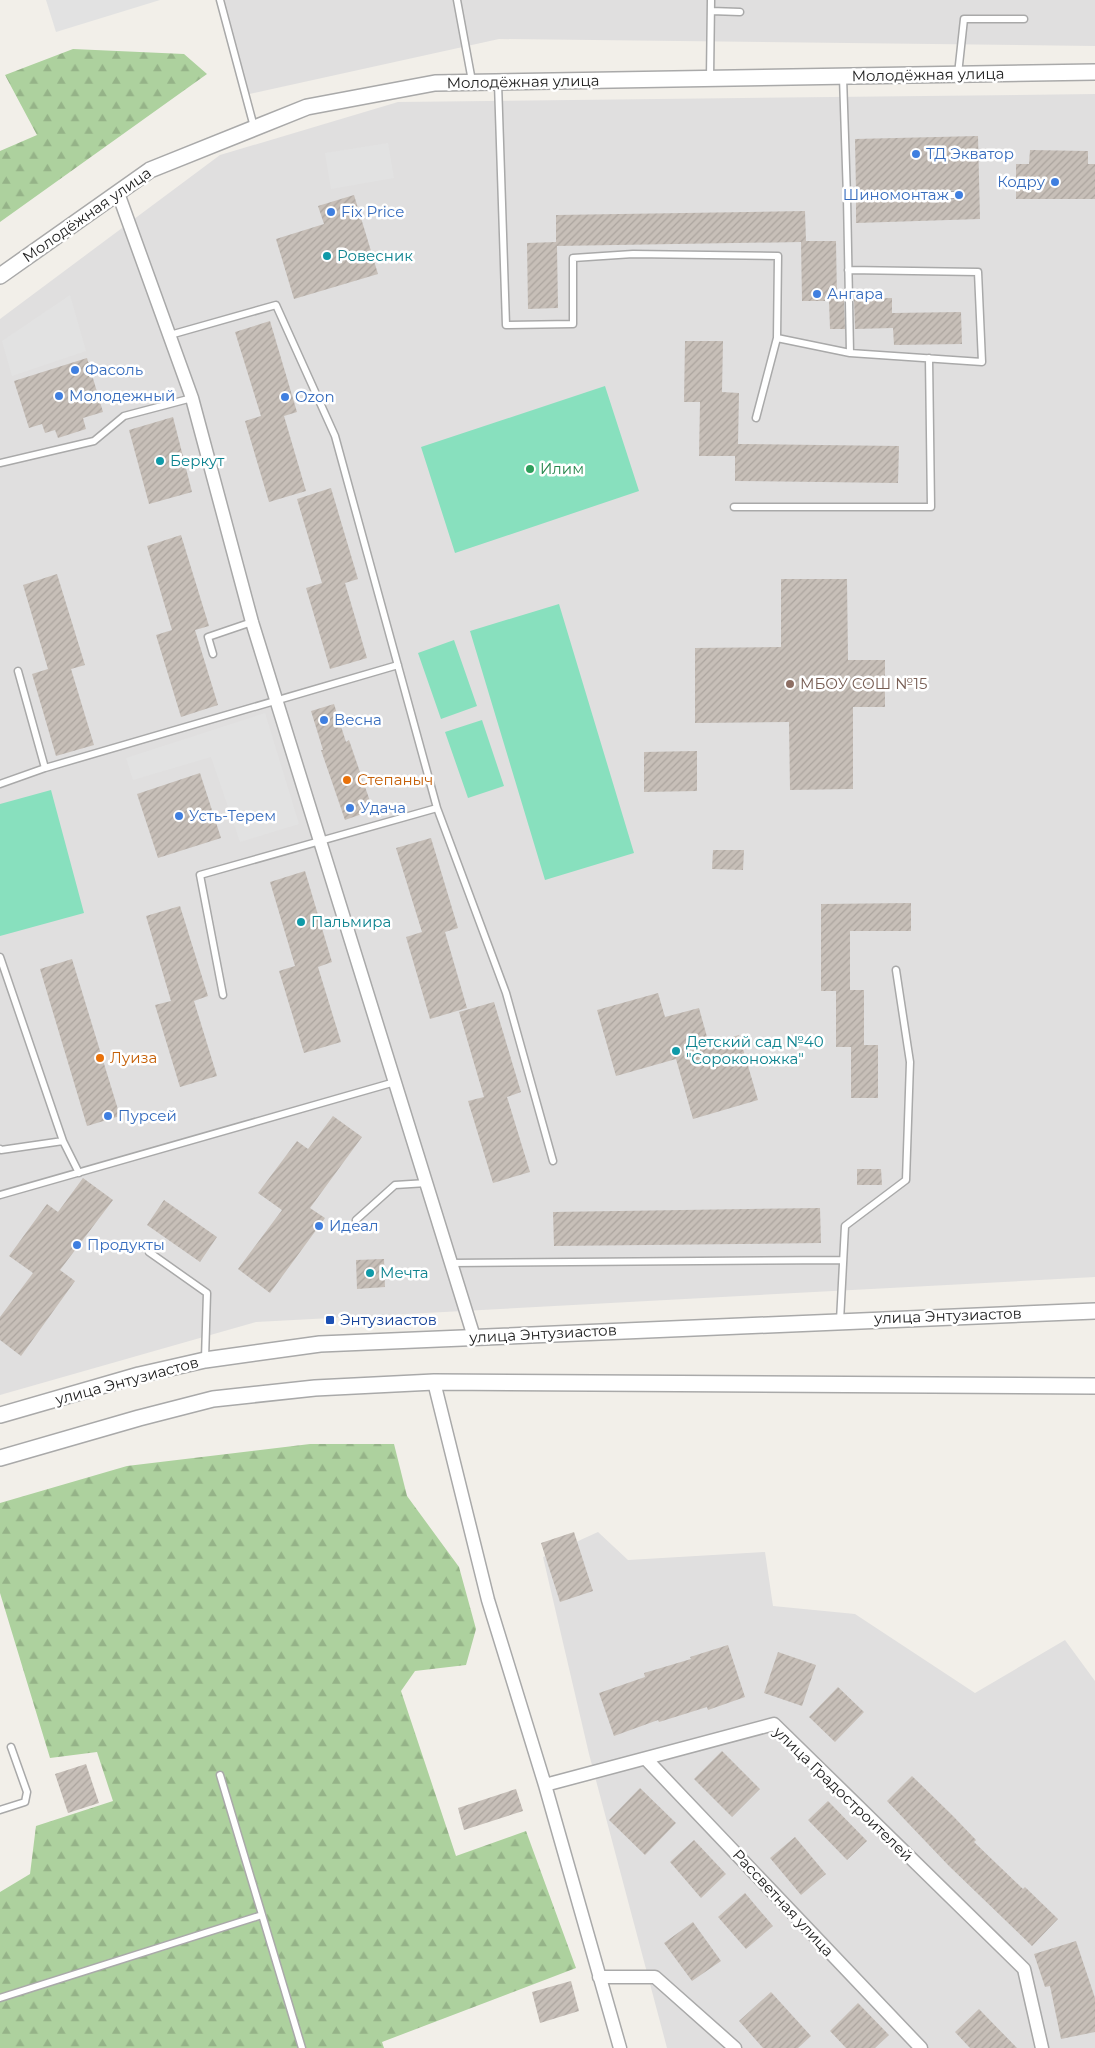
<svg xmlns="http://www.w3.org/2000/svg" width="1095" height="2048" viewBox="0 0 1095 2048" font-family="Montserrat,sans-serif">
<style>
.residential{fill:#e0dfdf}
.forest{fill:url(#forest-firs)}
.pitch{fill:#88e0be}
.parking{fill:#e2e2e2}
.building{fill:url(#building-hatch)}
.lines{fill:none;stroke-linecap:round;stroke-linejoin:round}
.service-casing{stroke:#a9a9a9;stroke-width:9}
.minor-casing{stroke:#a9a9a9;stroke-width:15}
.tertiary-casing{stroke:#a9a9a9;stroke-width:18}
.service{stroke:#fff;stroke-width:6}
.minor{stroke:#fff;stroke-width:12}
.tertiary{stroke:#fff;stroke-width:15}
.shop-dot{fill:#3f7fe0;stroke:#fff;stroke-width:2}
.culture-dot{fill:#0f9aa8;stroke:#fff;stroke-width:2}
.leisure-dot{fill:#2e9e5b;stroke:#fff;stroke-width:2}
.education-dot{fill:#8d6e63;stroke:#fff;stroke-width:2}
.food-dot{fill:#e8710a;stroke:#fff;stroke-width:2}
.transit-dot{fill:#1a4fb4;stroke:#fff;stroke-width:2}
.labels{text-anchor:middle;stroke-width:5;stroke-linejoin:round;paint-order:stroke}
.street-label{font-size:15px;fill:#222;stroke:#fff}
.shop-label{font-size:15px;fill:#366cbe;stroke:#fff;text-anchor:start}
.culture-label{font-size:15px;fill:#0d838f;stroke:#fff;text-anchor:start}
.leisure-label{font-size:15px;fill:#27864d;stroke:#fff;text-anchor:start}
.education-label{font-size:15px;fill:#785e54;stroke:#fff;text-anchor:start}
.food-label{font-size:15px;fill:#c56008;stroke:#fff;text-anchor:start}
.transit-label{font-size:15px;fill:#164399;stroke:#fff;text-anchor:start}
</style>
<defs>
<pattern id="forest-firs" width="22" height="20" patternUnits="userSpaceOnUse" patternTransform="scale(1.25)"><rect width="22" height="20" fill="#add19e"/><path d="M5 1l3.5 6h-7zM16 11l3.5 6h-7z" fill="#95b388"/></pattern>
<pattern id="building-hatch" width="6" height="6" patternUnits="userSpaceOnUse" patternTransform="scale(1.25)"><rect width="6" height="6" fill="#c7bfb8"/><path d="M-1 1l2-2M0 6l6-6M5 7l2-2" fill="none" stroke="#aba49e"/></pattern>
</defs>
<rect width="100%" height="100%" fill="#f2efe9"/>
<path class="residential" d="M216,0H1095V46L499,39L245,95Z
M1095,94V1277L256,1322L0,1395V319L220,155L398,102Z
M598,1532L628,1560L765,1552L773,1606L855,1614L975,1693L1065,1640L1095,1681V2048H667L589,1754L543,1557Z"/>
<path class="forest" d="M73,49L184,54L207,74L0,222V151L37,135L5,75Z
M310,1444H394L407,1496L459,1567L476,1629L466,1665L415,1671L401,1691L456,1856L526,1831L576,1968L382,2042L384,2048H0V1892L30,1874L36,1826L113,1801L97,1752L50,1758L0,1593V1503L127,1466Z"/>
<path class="pitch" d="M605,386L639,491L455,553L421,447Z
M559,604L634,853L545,880L470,631Z
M454,640L477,706L441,719L418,653Z
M482,720L504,786L468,798L445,732Z
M51,790L84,913L0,936V804Z"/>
<path class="parking" d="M46,0H160L56,32Z
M388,143L394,178L331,189L325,153Z
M70,295L86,351L12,376L2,341Z
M265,713L299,824L240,842L211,757L133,780L126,758Z"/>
<path class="building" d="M978,136L980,219L856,223V202L955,200L960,195L959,192L955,190L856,192L855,139Z
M1030,150L1088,151V164H1095V199H1016V164H1029Z
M354,195L378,274L294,299L276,239L324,224L318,206Z
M805,211L806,241H836L837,299H844L845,329H830L829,301H802L801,242L557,246L558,308L528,309L527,243L556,242V215Z
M892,298V313L961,312L962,344L894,345L893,328L855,329L854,299Z
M270,321L297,412L284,416L306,491L269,502L245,421L261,416L235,332Z
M685,341H723L722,392L739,393L738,444L899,446L898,483L735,481V456H699L700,402H684Z
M87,358L103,412L83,418L86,429L58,438L55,430L45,433L42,424L29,428L14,381Z
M173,417L192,492L149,504L129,430Z
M331,488L358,579L345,583L367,658L330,669L306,588L322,583L297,499Z
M181,535L209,626L195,630L218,705L181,717L156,635L172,630L147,546Z
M57,574L85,665L71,669L94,745L56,756L32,674L48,669L23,585Z
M781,579H847L848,660H885V707H853V789L790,790L789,722L695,723V648L781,647Z
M334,704L346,742L349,740L373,810L345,820L321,750H323L311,711Z
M697,751V791L644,792V752Z
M200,773L221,838L158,858L137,794Z
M431,838L458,928L445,932L467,1008L430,1019L406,937L422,932L396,848Z
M713,850H744L743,870L712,869Z
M305,871L332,962L318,967L341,1042L304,1053L279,971L295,966L270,882Z
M911,903V931H850V990H864V1045H878V1098H851V1047H836V991H821V904Z
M180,906L208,996L194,1001L217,1076L180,1087L155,1005L171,1001L146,916Z
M72,959L120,1116L87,1126L40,969Z
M658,993L665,1017L699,1008L709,1044L739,1035L758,1100L693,1119L676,1059L616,1076L597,1010Z
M494,1002L521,1092L507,1097L530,1172L493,1183L468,1101L484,1097L459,1012Z
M333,1116L362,1137L310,1208L325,1218L270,1293L238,1269L282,1210L258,1193L297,1141L308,1149Z
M857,1169H881L882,1185H857Z
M83,1178L113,1200L60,1270L75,1281L21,1356L0,1340V1317L33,1273L9,1256L47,1204L58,1212Z
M164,1200L217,1237L200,1262L147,1225Z
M820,1208L821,1243L554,1246L553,1212Z
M384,1259L385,1287L357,1289L356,1260Z
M574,1532L593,1591L560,1602L541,1543Z
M728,1645L745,1697L708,1710L707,1707L659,1722L658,1720L614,1736L599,1693L645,1677L644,1673L691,1659L690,1657Z
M778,1652L816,1665L802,1706L764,1693Z
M838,1687L864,1712L835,1742L809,1717Z
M722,1751L760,1789L732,1817L694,1779Z
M86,1764L99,1803L68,1813L55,1774Z
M912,1776L953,1816L976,1840L974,1842L1023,1889L1025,1887L1058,1919L1032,1946L949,1866L887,1801Z
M640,1788L676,1823L645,1855L609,1820Z
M516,1789L523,1811L464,1830L458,1808Z
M828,1801L867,1841L847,1860L808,1820Z
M795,1837L826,1874L801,1895L770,1858Z
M694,1840L726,1874L701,1898L670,1862Z
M745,1893L773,1926L746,1949L718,1917Z
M693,1922L721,1961L692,1981L664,1943Z
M1076,1941L1095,1998V2032L1061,2039L1050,1986L1045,1987L1034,1954Z
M571,1981L579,2011L540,2023L532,1992Z
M771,1992L811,2036L798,2048H763L739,2021Z
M858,2003L889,2035L875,2048H846L830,2031Z
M979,2009L1017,2048H970L955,2032Z"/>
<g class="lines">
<defs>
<path id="service" d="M220,0L254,127
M457,0L472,81
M711,11L740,12
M958,74L964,19H1024
M843,77L847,197L955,195
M710,78L711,0
M498,83L506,325L573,324V258L633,254L778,256L777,338L850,353L847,197
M848,270L978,272L982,362L850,353
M170,335L276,305L335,436L437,808
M756,418L777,338
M0,463L94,441L124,416L192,398
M734,507H931L929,358
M213,654L208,637L252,622
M18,671L45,768
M0,784L45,768L398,665
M0,957L63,1141
M223,995L200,875L437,808L506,993L553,1161
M0,1149L1,1150L63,1141L79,1173
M0,1195L395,1082
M356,1220L395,1185L427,1183
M149,1252L207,1293L205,1359
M451,1263L843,1260
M840,1321L845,1226L906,1180L910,1062L896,970
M220,1775L302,2048
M0,1810L25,1802L27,1792L11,1747
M0,1998L262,1915"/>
<path id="minor" d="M118,193L192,398L252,622L474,1337
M434,1382L488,1600L545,1785L620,2048
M646,1759L921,2048
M545,1785L774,1724L1024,1969L1042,2048
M599,1977H655L735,2048"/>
<path id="tertiary" d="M0,276L150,170L307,107L435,83L1095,72
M0,1415L139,1375L205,1360L320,1344L1095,1311
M0,1458L139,1418L213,1399L315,1388L434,1382L1095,1386"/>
</defs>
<use href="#service" class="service-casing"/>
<use href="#minor" class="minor-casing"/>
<use href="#tertiary" class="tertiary-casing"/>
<use href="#service" class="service"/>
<use href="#minor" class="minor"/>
<use href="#tertiary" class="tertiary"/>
</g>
<g class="shop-dot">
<circle cx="916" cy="154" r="5"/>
<circle cx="1055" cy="182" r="5"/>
<circle cx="959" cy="195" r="5"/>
<circle cx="331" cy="212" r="5"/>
<circle cx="817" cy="294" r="5"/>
<circle cx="75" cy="370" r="5"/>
<circle cx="59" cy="396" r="5"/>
<circle cx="285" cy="397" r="5"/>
<circle cx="324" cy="720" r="5"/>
<circle cx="350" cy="808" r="5"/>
<circle cx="179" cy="816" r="5"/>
<circle cx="108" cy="1116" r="5"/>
<circle cx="319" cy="1226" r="5"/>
<circle cx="77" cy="1245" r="5"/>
</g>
<g class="culture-dot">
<circle cx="327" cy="256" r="5"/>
<circle cx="160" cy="461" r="5"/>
<circle cx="301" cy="922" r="5"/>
<circle cx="676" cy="1051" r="5"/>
<circle cx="370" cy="1273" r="5"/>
</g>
<circle class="leisure-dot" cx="530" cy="469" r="5"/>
<circle class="education-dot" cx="790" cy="684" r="5"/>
<g class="food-dot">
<circle cx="347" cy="780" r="5"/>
<circle cx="100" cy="1058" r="5"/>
</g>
<rect class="transit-dot" x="325" y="1315" width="10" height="10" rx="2.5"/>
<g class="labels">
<g class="street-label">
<text transform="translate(928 75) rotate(-1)" y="5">Молодёжная улица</text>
<text transform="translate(523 82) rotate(-1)" y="5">Молодёжная улица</text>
<text transform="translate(87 215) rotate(-35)" y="5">Молодёжная улица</text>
<text transform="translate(948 1316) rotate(-2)" y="5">улица Энтузиастов</text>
<text transform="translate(543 1334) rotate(-3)" y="5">улица Энтузиастов</text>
<text transform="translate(127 1381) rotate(-15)" y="5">улица Энтузиастов</text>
<text transform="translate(843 1794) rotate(44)" y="5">улица Градостроителей</text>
<text transform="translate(783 1903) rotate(47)" y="5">Рассветная улица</text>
</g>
<g class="shop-label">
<text x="926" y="159">ТД Экватор</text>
<text x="1045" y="187" text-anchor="end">Кодру</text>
<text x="949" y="200" text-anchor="end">Шиномонтаж</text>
<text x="341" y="217">Fix Price</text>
<text x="827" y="299">Ангара</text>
<text x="85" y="375">Фасоль</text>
<text x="69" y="401">Молодежный</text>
<text x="295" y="402">Ozon</text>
<text x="334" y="725">Весна</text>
<text x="360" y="813">Удача</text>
<text x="189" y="821">Усть-Терем</text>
<text x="118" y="1121">Пурсей</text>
<text x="329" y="1231">Идеал</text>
<text x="87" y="1250">Продукты</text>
</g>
<g class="culture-label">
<text x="337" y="261">Ровесник</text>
<text x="170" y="466">Беркут</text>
<text x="311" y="927">Пальмира</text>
<text x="686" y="1047">Детский сад №40<tspan x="686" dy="17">"Сороконожка"</tspan></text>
<text x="380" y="1278">Мечта</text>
</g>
<g class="leisure-label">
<text x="540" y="474">Илим</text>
</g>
<g class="education-label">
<text x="800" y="689">МБОУ СОШ №15</text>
</g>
<g class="food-label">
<text x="357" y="785">Степаныч</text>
<text x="110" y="1063">Луиза</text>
</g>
<g class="transit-label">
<text x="340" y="1325">Энтузиастов</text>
</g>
</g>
</svg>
